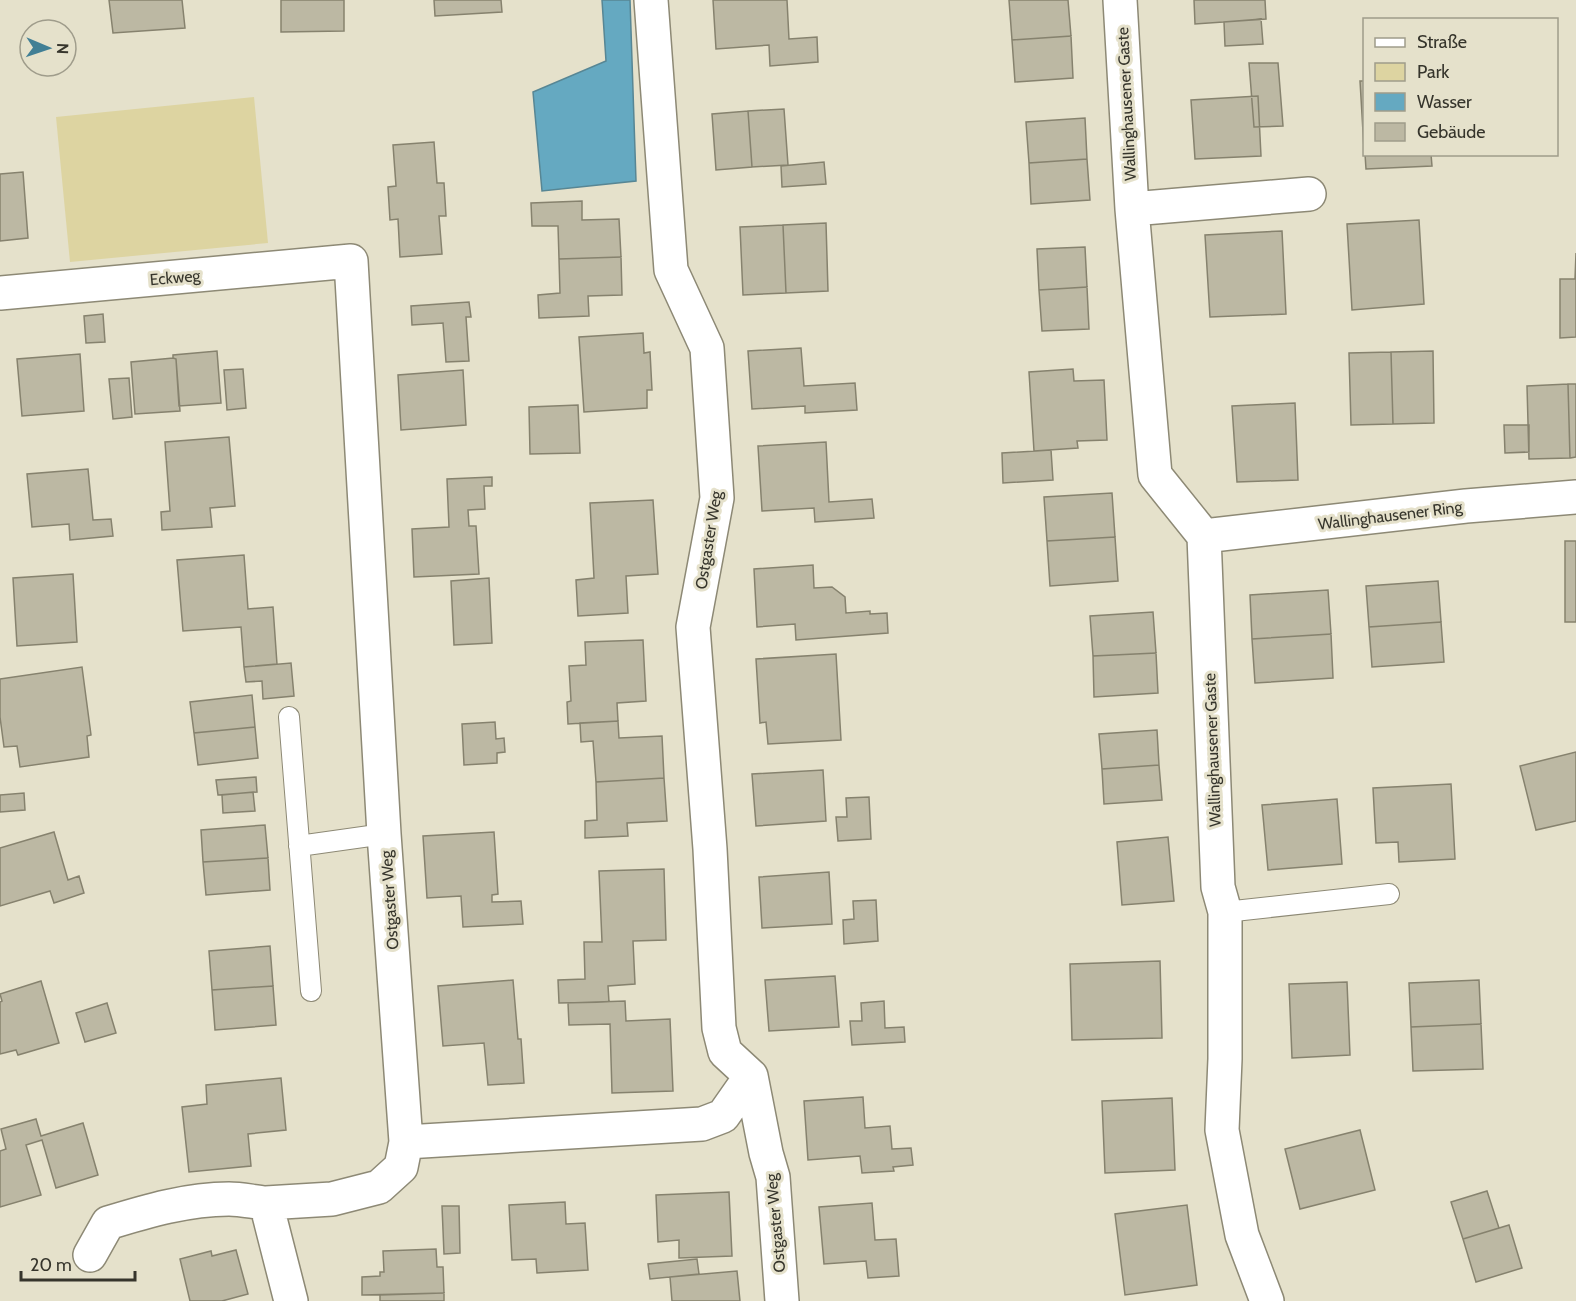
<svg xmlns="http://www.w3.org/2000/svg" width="1576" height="1301" viewBox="0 0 1576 1301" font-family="Cabin,sans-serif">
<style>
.green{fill:#ddd4a1}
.water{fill:#65a9c1;stroke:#578694;stroke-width:1.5}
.building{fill:#bcb8a3;stroke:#86826e;stroke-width:1.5}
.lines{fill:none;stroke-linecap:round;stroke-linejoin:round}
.lane-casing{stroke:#8d8975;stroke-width:22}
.street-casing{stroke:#8d8975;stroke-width:36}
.lane{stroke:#fff;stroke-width:20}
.street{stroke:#fff;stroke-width:33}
.labels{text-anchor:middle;stroke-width:6;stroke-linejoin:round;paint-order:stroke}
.street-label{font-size:16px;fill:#36352c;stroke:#e5e1cb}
</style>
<rect width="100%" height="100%" fill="#e5e1cb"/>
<path class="green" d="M254,97L268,243L70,262L56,117Z"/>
<path class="water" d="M602,0H630L636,181L542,191L533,92L606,61Z"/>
<path class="building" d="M109,0H182L185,28L113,33Z
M281,0H344V31L281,32Z
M434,0H501L502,12L435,16Z
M713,0H787L789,39L817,37L818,62L770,66L769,45L716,49Z
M1009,0H1068L1071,36L1012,40Z
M1194,0H1265L1266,19L1195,24Z
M1261,19L1263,44L1225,46L1224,22Z
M1071,36L1073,78L1015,82L1012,40Z
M1249,63H1278L1283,126L1254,127Z
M1360,81H1364V149Z
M1258,96L1261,156L1195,159L1191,100Z
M784,109L788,165L752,167L748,111Z
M748,111L752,167L716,170L712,114Z
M1085,118L1087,159L1029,163L1026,122Z
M434,142L437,183H444L446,216H439L442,254L400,257L398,219L390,220L388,187L396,186L393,145Z
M1365,154H1431L1432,166L1366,169Z
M1087,159L1090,200L1031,204L1029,163Z
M824,162L826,184L782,187L781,166Z
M23,172L28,238L0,241V174Z
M582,201V220L619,219L621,257L559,259L558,226H532L531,203Z
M1419,220L1424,304L1352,310L1347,224Z
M826,223L828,291L786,293L783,225Z
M783,225L786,293L743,295L740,227Z
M1282,231L1286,314L1210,317L1205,235Z
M1085,247L1087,287L1039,290L1037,249Z
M1576,253V337L1560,338V279H1575Z
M621,257L622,295L588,296L589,316L539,318L538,295L560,293L559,259Z
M1087,287L1089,329L1042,331L1039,290Z
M469,302L471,317H466L469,361L446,362L443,323L412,325L411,306Z
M103,314L105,342L86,343L84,316Z
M643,333L644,353L650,352L652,390H647V408L584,412L579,337Z
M801,348L804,386L855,383L857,410L805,413V406L752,409L748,351Z
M217,351L221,403L179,406L176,359L173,358V355Z
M1433,351L1434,423L1393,424L1391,352Z
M1391,352L1393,424L1351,425L1349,353Z
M80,354L84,411L22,416L17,359Z
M173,358L176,359L180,411L135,414L131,362Z
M243,369L246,408L227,410L224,370Z
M1073,369L1074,381L1104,380L1107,440L1077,441L1078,448L1034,451L1029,372Z
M463,370L466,425L401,430L398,375Z
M129,378L132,417L113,419L109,379Z
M1568,384H1576V457L1570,458Z
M1568,384L1570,458L1529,459L1527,386Z
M1295,403L1298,480L1237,482L1232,406Z
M578,405L580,453L530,454L529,407Z
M1504,425H1529V452L1505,453Z
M229,437L235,506L210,508L212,527L162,530L161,512L170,511L165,442Z
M826,442L829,502L872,499L874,518L815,522L814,508L762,511L758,446Z
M1051,450L1053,480L1003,483L1002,453Z
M88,469L93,520L111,519L113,536L70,540L69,524L32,527L27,474Z
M492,477V486H484L485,509L468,510L469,526H476L479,574L414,577L412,529L449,527L447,479Z
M1112,493L1115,537L1047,541L1044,497Z
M653,500L658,574L626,576L628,613L578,616L576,580L594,578L590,503Z
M1115,537L1118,581L1050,586L1047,541Z
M1565,541H1576V622H1565Z
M244,555L248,609L273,607L277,664L244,667L241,627L183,631L177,560Z
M813,565L814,588L832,587L845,597L846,613L870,611V614L887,613L888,633L796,640L795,624L757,627L754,569Z
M73,574L77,642L17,646L13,578Z
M489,578L492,643L454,645L451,581Z
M1438,581L1441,622L1369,627L1366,586Z
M1328,590L1331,634L1252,639L1250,595Z
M1153,612L1156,653L1093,656L1090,616Z
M1441,622L1444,662L1372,667L1369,627Z
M1331,634L1333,678L1255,683L1252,639Z
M643,640L646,701L617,703L618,721L568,724L567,702L571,701L569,666L586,665L585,642Z
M1156,653L1158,693L1094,697L1093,656Z
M836,654L841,740L768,744L766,722L760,723L756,659Z
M291,663L294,696L263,699L262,681L246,682L244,667Z
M82,667L91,735L87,736L89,757L20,767L17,746L4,747L0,717V679Z
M252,695L255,727L194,733L190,702Z
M618,721L619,738L662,736L664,778L596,782L593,741L581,742L580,723Z
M495,722L496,739L504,738L505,752L497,753V763L464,765L462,724Z
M255,727L258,758L198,765L194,733Z
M1157,730L1159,765L1102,769L1099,734Z
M1576,752V821L1536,830L1520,766Z
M1159,765L1162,800L1104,804L1102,769Z
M823,770L826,821L756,826L752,774Z
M256,777L257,792L218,795L216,780Z
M664,778L667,821L627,823L628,836L585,838V821L597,820L596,782Z
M1451,784L1455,859L1399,862L1398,842L1376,843L1373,788Z
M253,792L255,811L223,813L222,795Z
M24,793L25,810L0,812V795Z
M869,797L871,839L838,841L836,817H847L846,798Z
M1337,799L1342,864L1268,870L1262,805Z
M265,825L268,858L203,862L201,830Z
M54,832L68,880L79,876L84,893L54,903L50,891L0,906V848Z
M494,832L498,894L492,895V902L521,901L523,924L463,927L461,896L427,898L423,836Z
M1168,837L1174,901L1122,905L1117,842Z
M268,858L270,890L206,895L203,862Z
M664,869L666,940L633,941L635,984L608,986L609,1002L559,1003L558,980L585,979L584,942H602L599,871Z
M829,872L832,924L762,928L759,877Z
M876,900L878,941L844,944L843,920L854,919L853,901Z
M270,946L273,986L212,990L209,951Z
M1160,961L1162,1038L1072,1040L1070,964Z
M835,976L839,1027L769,1031L765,980Z
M513,980L518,1039H521L524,1083L488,1085L484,1043L443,1046L438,986Z
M1479,980L1481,1024L1411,1027L1409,983Z
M41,981L59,1043L18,1055L16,1050L0,1054V1002L2,1001L0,994Z
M1347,982L1350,1055L1292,1058L1289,984Z
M273,986L276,1025L215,1030L212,990Z
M625,1001L626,1021L670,1019L673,1091L612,1093L610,1024L569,1025L568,1003Z
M884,1001L885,1028L904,1027L905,1042L852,1045L850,1021H862L861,1003Z
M107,1003L116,1033L85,1042L76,1013Z
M1481,1024L1483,1069L1413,1071L1411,1027Z
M281,1078L286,1130L248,1134L251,1166L189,1172L182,1107L207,1104L206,1085Z
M863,1097L865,1128L890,1126L892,1149L911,1148L913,1165L893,1167L894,1171L862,1173L860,1156L808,1160L804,1101Z
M1172,1098L1175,1170L1105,1173L1102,1101Z
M36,1119L41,1136L83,1123L98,1175L56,1188L42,1140L26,1145L41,1195L0,1207V1151L6,1149L1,1129Z
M1360,1130L1375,1190L1300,1209L1285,1149Z
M1487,1191L1499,1228L1463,1239L1451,1202Z
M729,1192L732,1256L679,1258V1240L658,1242L656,1195Z
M565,1202L566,1224L585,1223L588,1270L537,1273L536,1259L512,1260L509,1205Z
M872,1203L875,1240L896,1239L899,1276L868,1278L866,1261L824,1264L819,1207Z
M1187,1205L1197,1285L1125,1295L1115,1214Z
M442,1206H459L460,1253L444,1254Z
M1509,1225L1522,1268L1476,1282L1463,1239Z
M436,1249L437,1267H443L444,1293L362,1295V1277L380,1276V1272H384L383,1251Z
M236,1250L248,1294L222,1301H190L180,1259L211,1251L212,1256Z
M697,1259L699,1274L650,1279L648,1264Z
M737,1271L740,1301H672L670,1277Z
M444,1293V1301H380V1295Z"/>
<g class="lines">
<defs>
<path id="lane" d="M289,717L311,991
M299,846L384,834
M1225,912L1389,894"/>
<path id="street" d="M651,0L671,270L707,348L717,498L693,627L710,849L719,1028L725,1052L751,1076L766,1153L773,1177L782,1301
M1120,0L1132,209L1155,475L1204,536L1218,887L1225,912V1059L1222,1130L1242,1235L1267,1301
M1132,209L1309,194
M0,293L351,261L384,834L406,1142L401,1167L379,1187L332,1199L266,1203L291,1301
M1204,536L1466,506L1576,497
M406,1142L702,1124L723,1116L751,1076
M90,1255L108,1223C147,1211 188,1199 229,1199C241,1199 254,1202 266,1203"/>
</defs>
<use href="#lane" class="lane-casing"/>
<use href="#street" class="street-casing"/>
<use href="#lane" class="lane"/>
<use href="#street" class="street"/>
</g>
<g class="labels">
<g class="street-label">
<text transform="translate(1126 104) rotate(-93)" y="6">Wallinghausener Gaste</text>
<text transform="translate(175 277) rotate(-5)" y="6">Eckweg</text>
<text transform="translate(1390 515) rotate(-7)" y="6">Wallinghausener Ring</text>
<text transform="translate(708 540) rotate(-81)" y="6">Ostgaster Weg</text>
<text transform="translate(1212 750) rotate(-92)" y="6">Wallinghausener Gaste</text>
<text transform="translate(389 900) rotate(-94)" y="6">Ostgaster Weg</text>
<text transform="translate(775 1223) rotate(-95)" y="6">Ostgaster Weg</text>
</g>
</g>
<rect x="1363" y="18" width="195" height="138" fill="#e5e1cb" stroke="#9f9c8b" stroke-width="1.5"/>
<rect x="1375" y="38" width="30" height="9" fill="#ffffff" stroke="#9f9c8b" stroke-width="1.5"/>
<text x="1417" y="48" font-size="18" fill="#36352c">Straße</text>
<rect x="1375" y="63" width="30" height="18" fill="#ddd4a1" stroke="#9f9c8b" stroke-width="1.5"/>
<text x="1417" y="78" font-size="18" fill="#36352c">Park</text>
<rect x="1375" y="93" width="30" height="18" fill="#65a9c1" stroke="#9f9c8b" stroke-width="1.5"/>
<text x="1417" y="108" font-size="18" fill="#36352c">Wasser</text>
<rect x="1375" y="123" width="30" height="18" fill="#bcb8a3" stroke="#9f9c8b" stroke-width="1.5"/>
<text x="1417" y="138" font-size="18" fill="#36352c">Gebäude</text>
<g transform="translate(48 48) rotate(92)"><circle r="28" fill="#e5e1cb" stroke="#9f9c8b" stroke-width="1.5"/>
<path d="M0-4.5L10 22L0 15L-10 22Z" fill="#417f95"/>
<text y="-9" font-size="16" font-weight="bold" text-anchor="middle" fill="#36352c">N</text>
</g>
<path d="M21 1271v9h114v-9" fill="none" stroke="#36352c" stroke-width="3"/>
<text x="30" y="1271" font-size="18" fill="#36352c" stroke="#e5e1cb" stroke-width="4.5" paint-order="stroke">20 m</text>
</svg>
